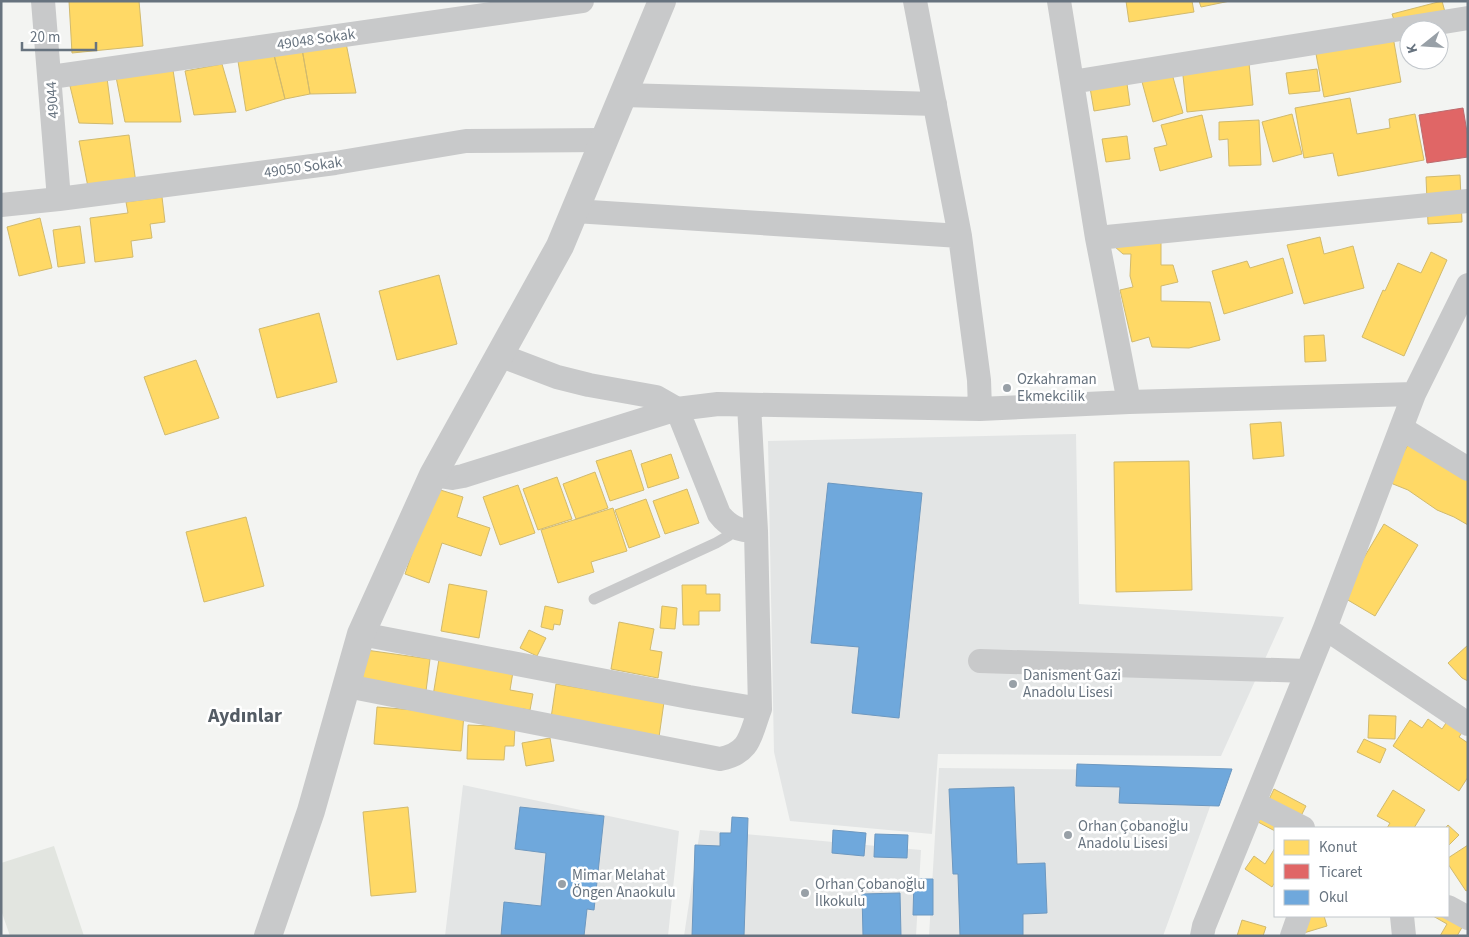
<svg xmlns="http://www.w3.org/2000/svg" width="1469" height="937" viewBox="0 0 1469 937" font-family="'Source Sans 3',sans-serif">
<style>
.built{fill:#e3e5e5}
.green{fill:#e2e5e0}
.homes{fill:#ffd966;stroke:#d1ba6e}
.shops{fill:#e06666;stroke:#bc6a6e}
.schools{fill:#6fa8dc;stroke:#6d98c0}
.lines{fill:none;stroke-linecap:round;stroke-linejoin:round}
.service{stroke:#c8c9ca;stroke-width:11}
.minor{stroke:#c8c9ca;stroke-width:24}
.tertiary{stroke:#c8c9ca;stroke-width:28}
.poi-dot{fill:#98a0a7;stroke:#fff;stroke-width:2}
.labels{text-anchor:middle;stroke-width:5;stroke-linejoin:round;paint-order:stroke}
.street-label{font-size:15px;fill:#67737f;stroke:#fff}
.poi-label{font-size:15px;fill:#67737f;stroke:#fff;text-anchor:start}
.district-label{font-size:20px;font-weight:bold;fill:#545c65;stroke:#fff}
</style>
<rect width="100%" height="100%" fill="#f3f4f2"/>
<path class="built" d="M1076,434L1079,604L1284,617L1221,756L938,754L932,834L790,821L774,752L768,441Z
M939,768L1223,771L1163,936H929Z
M463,785L679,831L668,936H445Z
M700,830L921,850L916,936H684Z"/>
<path class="green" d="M54,846L84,936H10L1,910V863Z"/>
<path class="homes" d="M69,1H139L143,46L72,53Z
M1126,1H1192L1194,12L1129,22Z
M1199,1H1230L1201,7Z
M1442,1L1448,23L1396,26L1392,14Z
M1392,31L1401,82L1324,97L1316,54Z
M346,43L356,93L310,94L302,49Z
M302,49L310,94L285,99L274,55Z
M237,55H274L285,99L246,111Z
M1169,63L1183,113L1153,122L1139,71Z
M1249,63L1253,105L1187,112L1182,67Z
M222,64L236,112L194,115L185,71Z
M1317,69L1320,91L1289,94L1286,73Z
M173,70L181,122H125L116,77Z
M1125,70L1130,105L1094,111L1088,76Z
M107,78L113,124L79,123L70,86Z
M1350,98L1357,134L1390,128L1389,119L1415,114L1424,160L1338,176L1333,153L1304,158L1295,108Z
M1292,114L1302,154L1273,162L1262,122Z
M1202,115L1212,157L1160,171L1154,148L1167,145L1161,125Z
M1259,120L1261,165L1229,166L1228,139L1219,140V122Z
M129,135L136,183L88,187L79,141Z
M1127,136L1130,159L1106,162L1102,139Z
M1460,175L1462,222L1428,224L1426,177Z
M162,197L165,222L150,224L152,238L131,241L133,257L95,262L90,218L128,213L126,202Z
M40,218L52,268L19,276L7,227Z
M80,226L85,263L58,267L53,230Z
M1161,237V265H1173L1178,282L1161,286V301L1210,302L1220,340L1189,348L1152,347L1149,337L1132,342L1120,290L1133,287L1130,276L1131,254H1123L1114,246Z
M1320,237L1324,254L1353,246L1364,288L1304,304L1287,245Z
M1431,252L1447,260L1404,356L1362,337L1383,290L1385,291L1398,263L1421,273Z
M1283,258L1293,293L1224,314L1212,271L1247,261L1250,268Z
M439,275L457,344L397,360L379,291Z
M319,313L337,382L277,398L259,329Z
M1324,335L1326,361L1305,362L1304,336Z
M196,360L219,418L165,435L144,377Z
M1281,422L1284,456L1253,459L1250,424Z
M1410,441L1468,477V525L1454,517L1437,510L1408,490L1393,484L1388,480Z
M631,450L644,490L610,501L596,461Z
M671,454L679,478L648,488L641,464Z
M1189,461L1192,590L1116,592L1114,462Z
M595,472L608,508L576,519L563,484Z
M557,477L572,519L538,530L523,489Z
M518,485L535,533L500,545L483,497Z
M434,488L463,497L457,517L490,528L481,556L442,543L429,583L405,574Z
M687,489L699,523L665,534L653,501Z
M646,499L660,537L629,548L615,510Z
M613,508L627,551L591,562L594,572L558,583L541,530Z
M246,517L264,586L204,602L186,532Z
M1384,524L1418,545L1375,616L1341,596Z
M449,584L487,591L479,638L441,631Z
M682,585H706V594H720V611H699V625H683Z
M545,606L563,610L560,625L554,624L553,630L541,627Z
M662,606L677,608L675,629L660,628Z
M619,622L654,629L650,650L662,652L658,678L611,669Z
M529,630L546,638L537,656L520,648Z
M1468,645V681L1462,678L1448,663Z
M366,650L430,659L426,691L362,682Z
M440,653L514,666L510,690L533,694L530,710L433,696Z
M556,684L664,702L659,737L551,718Z
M377,707L464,714L461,751L374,744Z
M1454,711L1468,724L1459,737L1468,743V777L1459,791L1393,746L1410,720L1422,728L1428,719L1442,729Z
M1369,715L1396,716L1395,739L1368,738Z
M468,725L515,727L514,746H505L504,760L467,759Z
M550,738L554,761L526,766L522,743Z
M1364,739L1386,749L1380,763L1357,752Z
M1274,789L1306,806L1295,828H1275V831L1258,822Z
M1393,790L1425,810L1414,828H1387L1390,823L1377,816Z
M408,807L416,892L371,896L363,812Z
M1448,825L1459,835L1448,846V828H1445Z
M1468,845V890L1466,891L1448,864V858Z
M1275,848V882L1272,887L1245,869L1254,856L1265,864Z
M1292,916H1324L1327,926L1297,935Z
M1433,916H1448L1468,917L1457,936H1440L1447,924Z
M1242,920L1266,927L1263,936H1237Z"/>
<path class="shops" d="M1463,108L1468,138V157L1427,163L1419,115Z"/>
<path class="schools" d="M828,483L922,493L899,718L852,713L859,647L811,643Z
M1077,764L1232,769L1219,806L1119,803L1120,787L1076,786Z
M1014,787L1017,864L1045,863L1047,913L1023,914V936H960L958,874H953L949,789Z
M520,807L604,816L594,910L587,909L584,936H501L504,902L541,906L546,853L515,849Z
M732,817L748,818L744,936H692L695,845L720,846V833H731Z
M833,830L866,833L864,856L832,853Z
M875,834L908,835L907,858L874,857Z
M914,879H933V915H913Z
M900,893L901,936H863L862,894Z"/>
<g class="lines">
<path class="service" d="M594,599L716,543L728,536L736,529"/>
<path class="minor" d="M43,1L59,199
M915,1L960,236L979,380L980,409
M1059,1L1097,238L1129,402
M51,77L582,1
M1072,82L1468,18
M623,95L935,104
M1,205L59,199L335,163L466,141L605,140
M575,211L960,236
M1097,238L1468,201
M499,355L557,377L589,385L656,397L677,409L719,514C729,527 739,531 756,531
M1401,428L1468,469
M433,475L452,478L463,476L677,409L718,404L980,409L1129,402L1414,394
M1325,628L1468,724
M361,634L689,697L760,709L756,531L749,405
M980,661L1307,671
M347,686L720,759C751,753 750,735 760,709
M1254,803L1303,828
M1448,907L1468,918
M1402,916L1404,936
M1202,936L1204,926L1325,628L1414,394L1468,285
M1292,936L1299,916"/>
<path class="tertiary" d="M268,936L311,811L361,634L433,475L560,246L662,1"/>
</g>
<g class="poi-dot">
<circle cx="1007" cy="388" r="5"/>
<circle cx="1013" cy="684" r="5"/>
<circle cx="1068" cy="835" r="5"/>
<circle cx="562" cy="884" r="5"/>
<circle cx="805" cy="893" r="5"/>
</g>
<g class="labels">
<g class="street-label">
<text transform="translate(316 39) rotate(-8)" y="5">49048 Sokak</text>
<text transform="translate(52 100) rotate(-94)" y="5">49044</text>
<text transform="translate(303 167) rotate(-8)" y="5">49050 Sokak</text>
</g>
<g class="poi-label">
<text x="1017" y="384">Ozkahraman<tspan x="1017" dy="17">Ekmekcilik</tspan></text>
<text x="1023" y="680">Danisment Gazi<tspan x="1023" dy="17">Anadolu Lisesi</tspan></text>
<text x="1078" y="831">Orhan Çobanoğlu<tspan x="1078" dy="17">Anadolu Lisesi</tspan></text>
<text x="572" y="880">Mimar Melahat<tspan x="572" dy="17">Öngen Anaokulu</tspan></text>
<text x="815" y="889">Orhan Çobanoğlu<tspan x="815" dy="17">İlkokulu</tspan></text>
</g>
<g class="district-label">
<text x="245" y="722">Aydınlar</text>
</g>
</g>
<rect width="1469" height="937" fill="none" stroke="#67737f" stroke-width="5"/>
<rect x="1274" y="827" width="175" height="90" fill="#ffffff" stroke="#c2c7cc"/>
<rect x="1284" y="840" width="25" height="15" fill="#ffd966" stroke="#c2c7cc"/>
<text x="1319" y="852" font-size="15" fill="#67737f">Konut</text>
<rect x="1284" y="864" width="25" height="15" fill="#e06666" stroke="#c2c7cc"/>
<text x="1319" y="877" font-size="15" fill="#67737f">Ticaret</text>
<rect x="1284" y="890" width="25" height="15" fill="#6fa8dc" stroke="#c2c7cc"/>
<text x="1319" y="902" font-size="15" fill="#67737f">Okul</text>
<g transform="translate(1424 45) rotate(253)"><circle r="24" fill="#ffffff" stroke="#c2c7cc"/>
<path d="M0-4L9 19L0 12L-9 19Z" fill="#98a0a7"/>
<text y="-8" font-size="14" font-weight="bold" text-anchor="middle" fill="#67737f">K</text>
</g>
<path d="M22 42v8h74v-8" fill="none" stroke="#67737f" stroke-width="2.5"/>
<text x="30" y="42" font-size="15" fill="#67737f" stroke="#ffffff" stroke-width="4" paint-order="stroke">20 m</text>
</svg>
